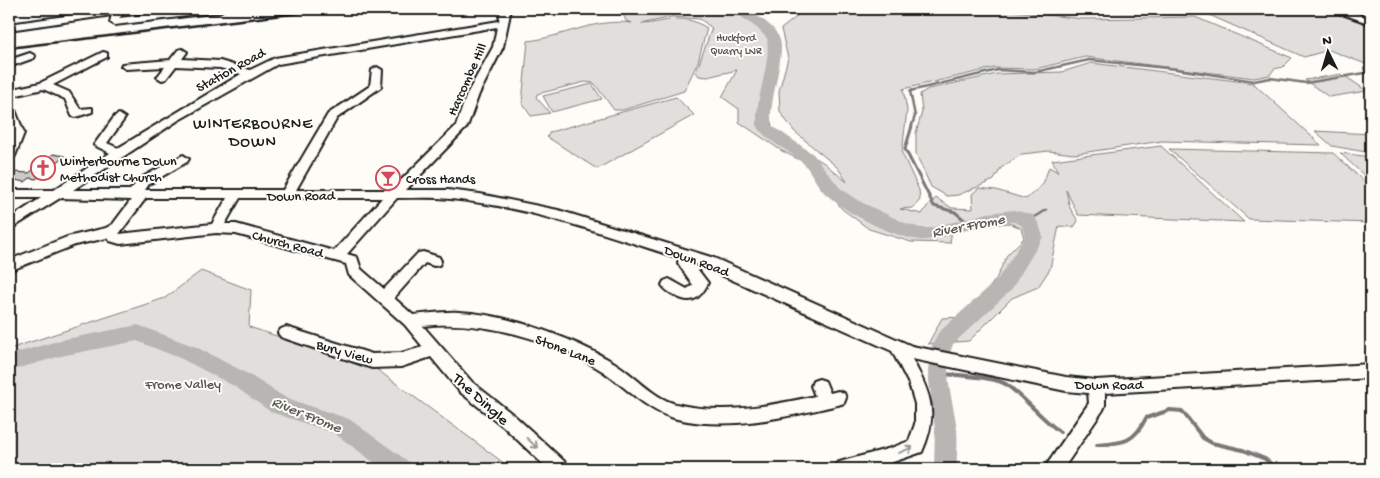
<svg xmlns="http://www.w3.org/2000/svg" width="1380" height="478" viewBox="0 0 1380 478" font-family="'Gochi Hand',sans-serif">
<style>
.green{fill:#e0dfdb;stroke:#7e7e7c}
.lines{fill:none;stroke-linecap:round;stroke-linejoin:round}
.stream-far2{stroke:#797876;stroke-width:2.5}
.stream-far1{stroke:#797876;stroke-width:3}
.stream{stroke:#797876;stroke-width:4}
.river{fill:#b7b6b2;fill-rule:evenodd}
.building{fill:#cccbc8;stroke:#1c1c1c}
.minor-casing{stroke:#1c1c1c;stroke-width:4}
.minor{fill:#fdfcf7;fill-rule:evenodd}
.rail{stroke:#1c1c1c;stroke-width:2.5}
.oneway{stroke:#989794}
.labels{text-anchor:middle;stroke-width:4;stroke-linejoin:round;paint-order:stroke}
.far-park-label{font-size:11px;fill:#575655;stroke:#fdfcf7}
.street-label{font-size:14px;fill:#1c1c1c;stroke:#fdfcf7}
.poi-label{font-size:14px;fill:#1c1c1c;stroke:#fdfcf7;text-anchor:start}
.park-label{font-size:14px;fill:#575655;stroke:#fdfcf7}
.water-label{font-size:15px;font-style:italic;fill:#5a5a58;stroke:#fdfcf7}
.quarter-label{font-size:16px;letter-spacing:1px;fill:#1c1c1c;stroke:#fdfcf7}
.near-street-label{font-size:16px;fill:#1c1c1c;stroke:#fdfcf7}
</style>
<rect width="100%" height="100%" fill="#fdfcf7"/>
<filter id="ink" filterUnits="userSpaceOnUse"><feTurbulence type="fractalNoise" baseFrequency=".02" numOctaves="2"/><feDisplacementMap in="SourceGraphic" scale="10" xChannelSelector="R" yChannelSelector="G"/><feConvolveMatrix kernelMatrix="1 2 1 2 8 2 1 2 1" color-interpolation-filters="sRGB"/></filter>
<g filter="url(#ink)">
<path class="green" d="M621,9H745C756,17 769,25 777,36C788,50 763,101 772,126C778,143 809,153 824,163C832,169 839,176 847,182L838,168L794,131L780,112L779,91L788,58L781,29L800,14L852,9H997L1083,19L1195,17L1292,58L1283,67L1274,69L1270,75L1254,78L1085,57L1035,69L994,68L903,89L907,110L902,153L919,190L920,200L913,208L900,209L922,214L928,205L936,198L952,208L973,209L972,194L979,188L996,190L1026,199L1043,184L1049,167L1058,172L1052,160L1161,146L1244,222L1078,215L1066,190L1070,208L1078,221L1074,227L1059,226L1050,269L1038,287L1012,298L969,341L928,344L942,318L966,317L996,279L1007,255L1024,238L1021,228L1009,223L980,226L972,218L953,223L950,243L911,242L869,229L842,209L808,164L782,151L739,122V109L722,97L737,70L707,77L699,76L696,72L712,28L700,19L672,17L641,24C669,23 679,11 707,28L698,62L684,91L623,110H614L594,83L585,82L537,94L536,97L550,113L531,116L522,103L528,41C563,37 595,18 632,23L626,21Z
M1040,9H1171L1175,13L1067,12Z
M1240,9H1323L1371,24V66L1329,50L1304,57L1207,14Z
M1091,63L1253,83L1321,145L1162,141L1074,154L1049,151L1022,154L1001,168L994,180L958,195L947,196L931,187L916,154V133L922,112L920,94L928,89L997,74L1062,72Z
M1342,74L1367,91L1329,97L1305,80Z
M592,84L602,99L552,112L543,96Z
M676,97L694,115L597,169L547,137L550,132Z
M1315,131L1371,134V153L1332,146Z
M1169,149L1333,153L1371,188V223L1249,219Z
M1340,153L1371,157V182Z
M201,271L251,290L249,327L375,368L512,469H86L76,464L31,469H9V349L165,298Z"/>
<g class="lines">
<path class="stream-far2" d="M911,128L915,116L910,91L998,70L1035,72L1089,60L1176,69L1254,81L1270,78L1306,83L1371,72"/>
<path class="stream-far1" d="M912,126L905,149L934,206L955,212L968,223
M1028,221L1046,210"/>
<path class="stream" d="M938,374C954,375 994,376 1007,385C1025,398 1041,418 1060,432
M1097,445C1123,443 1134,443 1146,418L1170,410L1182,411L1203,438L1212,443L1243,450L1265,459L1277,469"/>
<path class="river" d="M730,9C743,8 751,12 762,19C769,24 777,31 780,40C785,56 769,101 771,125L813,154L840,188L863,203L905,223L920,228H930L988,213L1014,210L1033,215L1039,224L1043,237L1011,290L953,344C941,372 954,401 957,430C958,443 957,456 956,469H934L935,430L928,372L930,350L938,333L997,280L1025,237L1022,226C1004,210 944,243 919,240C891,236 840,211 821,189C814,180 810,169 801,161C787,149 767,142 757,126C755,96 771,67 767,38L757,28Z
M138,325L196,347L248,374L286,398L349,419L409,462L412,469H383L334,433L271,412L234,386L182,359L137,341L61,356L9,371V355L61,340Z"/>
</g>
<path class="building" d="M53,154L65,156L36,179L30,178L25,182L9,179V175L13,172L29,173Z"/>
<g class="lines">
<defs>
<path id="minor" d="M115,9L122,15L119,18L198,9H224L219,12L115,25L110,22L112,15L9,30V24Z
M501,9H511L503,47L479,94L467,127L406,190H448L480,194L558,210L714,258L912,346L1066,377L1096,380L1371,364V378L1105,393V405L1103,410L1063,469H1044L1089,403L1088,393L1066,391L912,359C931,394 939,414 922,452L873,469H834L837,463L843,461L891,448L909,441L915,424V404L909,384L892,351L692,262L708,283C700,300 690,305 674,295C669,292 665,290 662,285L664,281L669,279L687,289L693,285L678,263L679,258C604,234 529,207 451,199C433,197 415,198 397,198L347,254L357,257L361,269L384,289L418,253L423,252L439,257L441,261L439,265L434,266L425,263L394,298L413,315C428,314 443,311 459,312C507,314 571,337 613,362C634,374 651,397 676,404C721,415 770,406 815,396L811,386L813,381L819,379L825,381L830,393L838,391L844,393L846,398L844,403L838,405C786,417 730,431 677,419C647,411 628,389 604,372C554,340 482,319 423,326L472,382L516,417L566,463L569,469H548L504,427L460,392L431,357L401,367L372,368L281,337L278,333L281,329L286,327L372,354L401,353L423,347L405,325L349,275L346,264L236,234L216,233L120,244L110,241L107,238L75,245L9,271V260L67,237L106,228L113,224L131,200L60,198L9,230V219L41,198H9V190H54L110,153L94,145L115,116L119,114L125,118L107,143L118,148L241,74L220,68L176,66L166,79L162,80L157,77L165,67L126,69L121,66L122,64L170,60L178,50L182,49L187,52L182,59L220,61L250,70L275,58L499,21ZM497,27L493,47L467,94L456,126L391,190H296L337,118L381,87L382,70L377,67L372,70L370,86L328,114L283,190H145L149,184L187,162L189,159L183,155L141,178L130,190H73L177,121L278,64ZM146,198H227L212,224L119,234ZM240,198H382L334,251L236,224H225Z
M1328,9H1342L1371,18V24Z
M103,52L107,53V57L53,85L69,92L80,109L92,108V112L76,117L72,116L65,99L43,89L9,97V90L40,83Z
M30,53L35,56L34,58L9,67V60Z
M9,107L15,110L24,133L15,156L9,160C8,150 13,139 12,131C12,122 8,116 9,107Z"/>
</defs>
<use href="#minor" class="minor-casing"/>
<use href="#minor" class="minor"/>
<path class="rail" d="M9,48L332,9"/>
</g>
<defs><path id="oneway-shaft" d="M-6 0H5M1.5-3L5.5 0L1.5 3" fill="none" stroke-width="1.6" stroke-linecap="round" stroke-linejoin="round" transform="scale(1.25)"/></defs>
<g class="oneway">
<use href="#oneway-shaft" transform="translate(532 443) rotate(43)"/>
<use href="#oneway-shaft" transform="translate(906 450) rotate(-23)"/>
</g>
</g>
<defs>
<symbol id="church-ring" viewBox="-11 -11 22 22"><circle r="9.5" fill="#fdfcf7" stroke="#d1495b" stroke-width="1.5"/><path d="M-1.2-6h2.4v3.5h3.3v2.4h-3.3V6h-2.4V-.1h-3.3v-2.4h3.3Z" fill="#d1495b"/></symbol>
<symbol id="bar-ring" viewBox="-11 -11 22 22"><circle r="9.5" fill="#fdfcf7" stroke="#d1495b" stroke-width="1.5"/><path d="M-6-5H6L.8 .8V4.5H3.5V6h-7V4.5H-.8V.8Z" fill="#d1495b"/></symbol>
</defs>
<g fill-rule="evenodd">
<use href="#church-ring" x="29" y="154" width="28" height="28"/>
<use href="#bar-ring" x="374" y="164" width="28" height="28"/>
</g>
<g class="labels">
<g class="far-park-label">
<text x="736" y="41">Huckford<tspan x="736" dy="13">Quarry LNR</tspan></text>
</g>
<g class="street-label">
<text transform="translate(230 69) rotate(-29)" y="5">Station Road</text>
<text transform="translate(466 79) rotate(-66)" y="5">Harcombe Hill</text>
<text transform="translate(301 195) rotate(-1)" y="5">Down Road</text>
<text transform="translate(288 243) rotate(15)" y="5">Church Road</text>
<text transform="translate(697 260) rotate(20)" y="5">Down Road</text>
<text transform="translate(566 349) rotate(21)" y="5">Stone Lane</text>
<text transform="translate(345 351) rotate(16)" y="5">Bury View</text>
<text x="1109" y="389">Down Road</text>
</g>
<g class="poi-label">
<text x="60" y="165">Winterbourne Down<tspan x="60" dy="16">Methodist Church</tspan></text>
<text x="406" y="183">Cross Hands</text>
</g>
<g class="park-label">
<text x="183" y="388">Frome Valley</text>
</g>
<g class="water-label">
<text transform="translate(968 225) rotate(-11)" y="5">River Frome</text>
<text transform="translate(307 414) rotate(22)" y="5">River Frome</text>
</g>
<g class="quarter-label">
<text x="253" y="128">WINTERBOURNE<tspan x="253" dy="18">DOWN</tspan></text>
</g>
<g class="near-street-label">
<text transform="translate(482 398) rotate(42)" y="6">The Dingle</text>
</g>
</g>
<rect width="1380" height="478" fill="none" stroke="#fdfcf7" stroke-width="30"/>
<rect x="15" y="15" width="1350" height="448" fill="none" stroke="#1c1c1c" stroke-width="2" filter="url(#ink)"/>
<g transform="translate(1328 52) rotate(355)" stroke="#fdfcf7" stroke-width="4" paint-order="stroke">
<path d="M0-4L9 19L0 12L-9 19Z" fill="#1c1c1c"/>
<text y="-8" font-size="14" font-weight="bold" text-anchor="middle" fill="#1c1c1c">N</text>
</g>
</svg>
